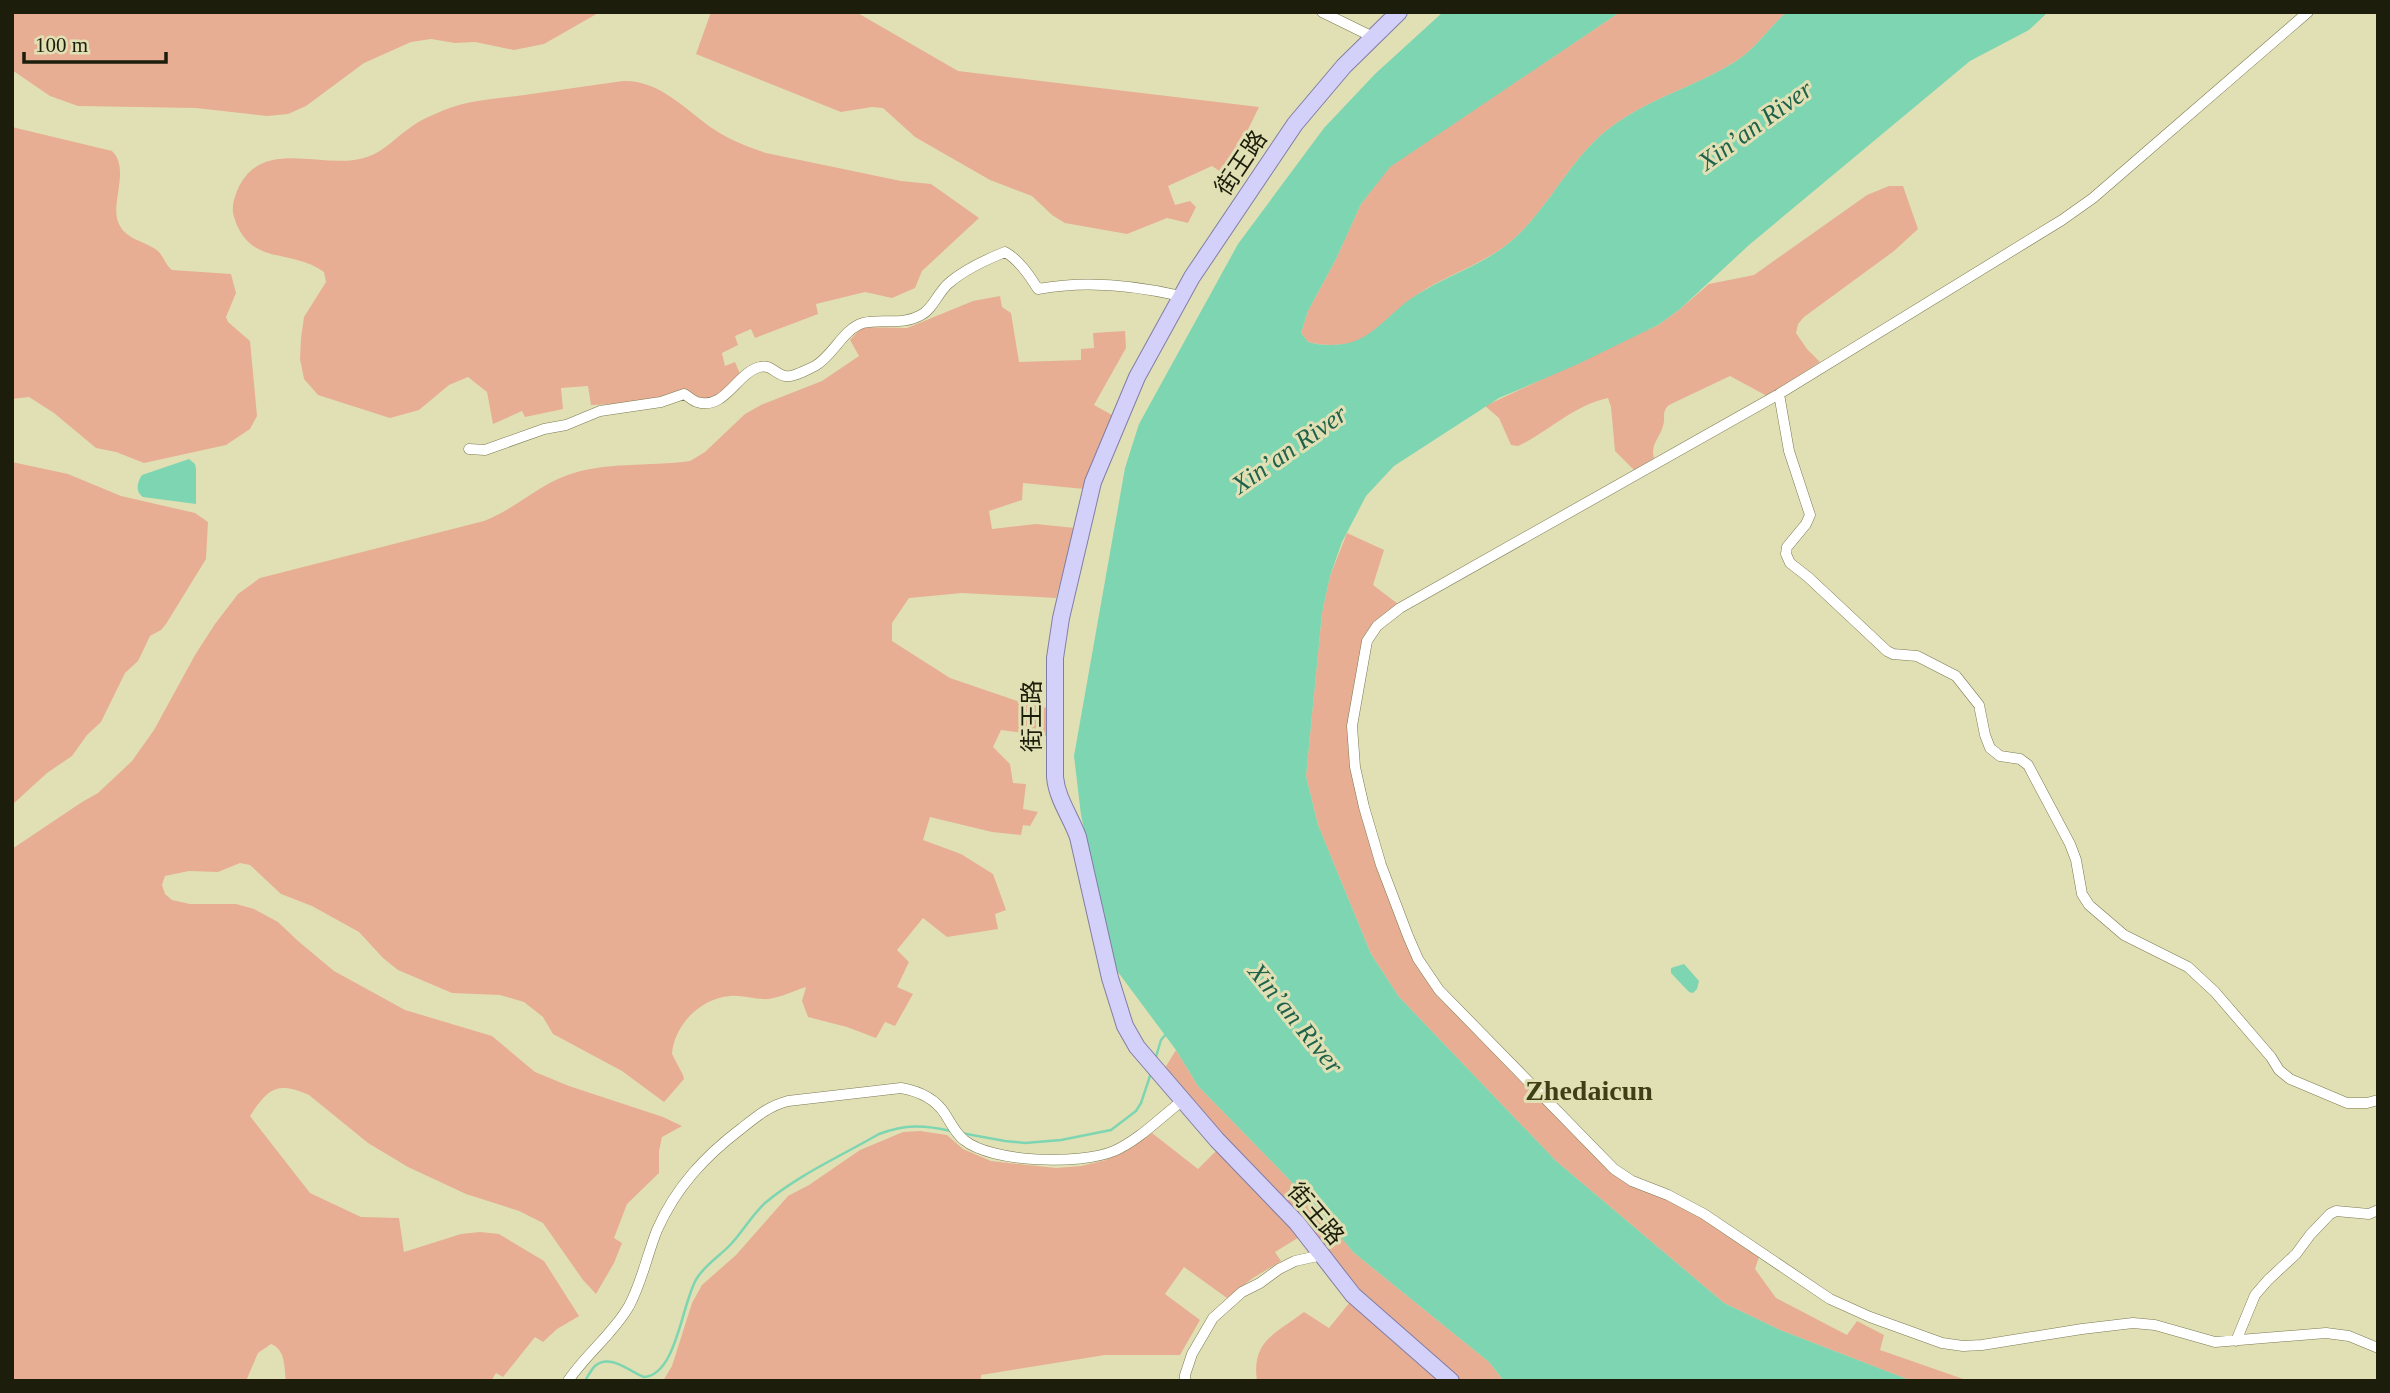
<svg xmlns="http://www.w3.org/2000/svg" width="2390" height="1393" viewBox="0 0 2390 1393" font-family="'Times New Roman','Noto Sans SC',serif">
<style>
.green{fill:#e7ae93}
.water{fill:#7dd5b2}
.lines{fill:none;stroke-linecap:round;stroke-linejoin:round}
.stream{stroke:#7dd5b2;stroke-width:2.5}
.minor-casing{stroke:#7b7a51;stroke-width:11}
.primary-casing{stroke:#807da5;stroke-width:18}
.minor{stroke:#fff;stroke-width:10}
.primary{stroke:#d3d0fa;stroke-width:16}
.labels{text-anchor:middle;stroke-width:6;stroke-linejoin:round;paint-order:stroke}
.street-label{font-size:24px;fill:#1d1d0c;stroke:#e1e0b4}
.water-label{font-size:26px;font-style:italic;fill:#1f624b;stroke:#e1e0b4}
.quarter-label{font-size:28px;font-weight:bold;fill:#403e16;stroke:#e1e0b4}
</style>
<rect width="100%" height="100%" fill="#e1e0b4"/>
<path class="green" d="M12,12H600L544,44L514,50L475,42L455,43L431,39L411,42L364,63L306,106L288,114L267,116L196,108L78,106L50,96L12,70Z
M711,12H856L958,71L1259,107L1239,148L1221,172L1212,166L1168,186L1175,205L1190,201L1196,207L1188,223L1167,218L1127,234L1065,223L1052,215L1032,196L990,180L915,137L883,108L872,107L841,112L696,54Z
M1620,12H1787C1768,28 1755,50 1733,63C1694,87 1648,99 1611,127C1573,155 1552,202 1518,235C1489,263 1451,272 1418,294C1399,306 1375,334 1355,342C1342,346 1321,346 1308,342L1301,333L1308,311L1336,259L1361,204L1390,166Z
M623,81C661,80 686,111 715,130C730,140 748,147 766,153L901,181L931,184L979,218L922,271L915,288L892,298L865,292L816,304L818,314L755,338L751,329L735,336L738,345L722,353L725,366L735,362L741,376L715,399H699L684,392L642,403L591,405L588,386L561,388L563,409L525,417L522,411L493,424L487,392L468,377L449,385L419,410L390,418L318,395L304,379L300,359L301,338L304,317L326,282L324,272C292,248 249,267 234,217C231,208 234,199 237,191C261,134 325,172 367,157C385,151 396,137 411,127C420,120 433,115 444,110C467,101 492,99 517,96C552,91 588,86 623,81Z
M12,127L112,151C131,169 109,205 119,224C127,241 147,241 159,252C164,258 166,265 172,270L231,274L236,293L226,317L228,322L250,341L257,416L250,429L226,445L144,463L116,452L96,448L54,413L29,397L12,399Z
M1889,186H1903L1918,229L1894,251L1804,317L1798,324L1796,333L1807,349L1820,362L1767,396L1730,376L1669,405C1661,412 1666,417 1663,426C1660,438 1650,444 1654,458L1634,470L1615,451L1611,407L1608,398C1574,405 1548,432 1518,446L1511,445L1499,418L1485,406L1658,325L1680,309L1709,284L1754,275L1867,195Z
M1000,296L1002,307L1011,313L1019,362L1081,360V349L1094,348L1093,333L1125,331L1126,348L1094,405L1112,415L1084,489L1023,483L1022,500L989,511L992,529L1036,524L1075,528L1056,598L962,593L909,598L892,623V641L950,678L1020,702L1047,708L1046,736L1001,730L993,747L1010,764L1013,783L1026,784L1023,809L1038,812L1030,826L1023,825L1021,835L992,832L930,817L923,840L961,854L993,874L1006,910L995,914L998,929L947,937L923,918L897,950L909,962L897,987L913,994L895,1026L885,1022L876,1038L847,1027L808,1017L802,1001L806,987C794,991 781,997 769,999C756,1000 743,995 730,996C701,998 674,1025 672,1054L683,1075L684,1079L664,1102L622,1071L553,1034L543,1017L524,1002L500,995L452,993L398,970L383,958L359,932L312,906L281,894L250,865L240,863L218,872L189,871L165,876L162,885L165,894L172,900L190,904H236L254,909L278,922L298,941L334,971L405,1010L492,1036L535,1072L569,1086L663,1117L682,1126L662,1137L659,1151V1173L627,1204L614,1238L622,1243L614,1263L596,1294L583,1280L543,1223L519,1211L466,1194L408,1167L368,1143L309,1095C276,1080 267,1090 250,1116L310,1193L361,1217L399,1218L404,1252L461,1234L480,1232L499,1234L544,1261L579,1316L557,1329L543,1342L535,1337L503,1377L496,1373L491,1381H286C284,1367 286,1350 271,1344L258,1353L246,1381H12V849L82,802L98,793L132,761L154,730L195,655L215,624L238,594L260,578L484,521C513,510 536,487 565,476C604,461 649,467 690,461L705,452L745,414L761,405L822,381L859,356L850,340L862,327L907,328L973,301Z
M12,462L68,474L121,496L195,513L208,522L206,559L166,624L161,630L150,636L138,661L125,673L101,722L87,735L72,756L47,773L12,805Z
M1347,533L1384,550L1373,585L1398,604L1363,641L1349,728L1354,784L1383,879L1411,951L1432,989L1603,1164L1678,1202L1759,1257L1755,1269L1776,1298L1847,1335L1857,1321L1884,1335L1880,1350L1969,1381H1912L1780,1330L1724,1303L1556,1161L1399,997L1371,954L1318,825L1306,776L1322,613L1330,576Z
M1176,1050L1198,1086L1317,1208L1353,1252L1489,1362L1504,1381H1458L1375,1309L1163,1071Z
M920,1131L947,1135L963,1149L991,1161L1056,1168L1081,1166L1106,1160L1130,1148L1152,1133L1198,1169L1217,1150L1301,1236L1275,1252L1281,1261L1253,1278L1227,1298L1184,1267L1165,1294L1200,1320L1180,1355H1105L981,1375V1381H663L672,1366L692,1303L702,1285L736,1255L788,1196L809,1185L860,1150L903,1132Z
M1350,1302L1442,1381H1257C1251,1340 1277,1333 1304,1312L1329,1328Z"/>
<path class="water" d="M1443,12H1620L1390,167L1361,204L1336,259L1308,311L1301,333L1308,342C1321,346 1342,346 1355,341C1377,333 1397,306 1418,294C1452,273 1489,263 1518,235C1552,202 1573,155 1611,127C1648,99 1694,87 1733,63C1755,50 1768,28 1787,12H2048L2029,30L1970,61L1749,245L1680,309L1658,325L1578,364L1499,398L1394,466L1366,496L1342,542L1330,576L1322,613L1306,776L1318,825L1371,954L1399,997L1556,1161L1724,1303L1780,1330L1912,1381H1504L1489,1362L1353,1252L1317,1208L1198,1086L1176,1050L1115,968L1081,815L1074,756L1125,468L1139,424L1238,244L1324,128L1375,74Z
M189,459L195,464L196,469V504L143,497C135,492 137,482 142,475Z
M1684,964L1699,981L1697,989L1693,993L1689,992L1671,973V968Z"/>
<g class="lines">
<path class="stream" d="M1155,1060L1161,1040L1166,1034
M961,1133L1005,1141L1025,1143L1061,1140L1111,1130L1136,1111L1141,1103L1151,1073
M585,1381C588,1376 591,1370 595,1366C610,1353 630,1372 644,1377C677,1375 682,1301 697,1278C706,1264 720,1256 731,1244C743,1231 752,1215 765,1203C798,1175 841,1156 879,1134C906,1124 924,1125 951,1131"/>
<defs>
<path id="minor" d="M1322,12L1373,37
M2308,12L2093,198L2062,220L1779,394L1400,608L1377,626L1367,641L1352,726L1355,767L1364,807L1381,865L1408,936L1418,959L1439,990L1614,1169L1632,1181L1668,1195L1704,1214L1830,1299L1870,1317L1942,1343L1963,1346L1982,1345L2082,1329L2133,1323L2155,1325L2215,1342L2326,1333L2349,1336L2378,1348
M1779,394L1789,451L1810,515L1806,524L1787,547L1786,554L1790,563L1808,577L1887,651L1893,654L1917,656L1956,676L1979,705L1985,735L1990,748L2000,756L2020,759L2028,765L2070,844L2076,860L2082,894L2089,905L2124,935L2188,967L2215,992L2271,1057L2279,1070L2290,1079L2347,1103H2367L2378,1100
M469,449L485,450L544,429L566,425L600,411L661,402L684,394C688,396 693,401 697,402C725,411 737,372 760,367C771,364 775,374 785,376C792,378 808,369 815,366C833,356 843,329 863,323C882,318 902,326 921,315C933,309 938,292 949,283C965,269 985,260 1005,252C1019,260 1029,275 1038,289C1085,280 1134,285 1181,296
M2236,1341L2255,1295L2268,1280L2296,1254L2310,1235L2330,1214L2336,1211L2369,1214L2378,1210
M568,1381C586,1354 613,1334 629,1306C642,1282 647,1255 657,1230C676,1187 705,1156 742,1128C757,1116 769,1106 788,1101L901,1088C918,1091 935,1098 945,1114C951,1123 955,1133 964,1140C992,1163 1080,1165 1114,1151C1139,1140 1161,1117 1182,1101
M1185,1381V1375L1192,1354L1213,1318L1242,1292L1260,1283L1279,1269L1295,1261L1322,1255"/>
<path id="primary" d="M1399,12L1344,66L1295,124L1192,277L1137,377L1093,482L1061,618L1055,658V777C1057,799 1071,817 1078,837L1110,978L1125,1026L1137,1047L1217,1140L1297,1223L1353,1295L1451,1381"/>
</defs>
<use href="#minor" class="minor-casing"/>
<use href="#primary" class="primary-casing"/>
<use href="#minor" class="minor"/>
<use href="#primary" class="primary"/>
</g>
<g class="labels">
<g class="street-label">
<text transform="translate(1241 163) rotate(-56)" y="8">街王路</text>
<text transform="translate(1032 716) rotate(-90)" y="8">街王路</text>
<text transform="translate(1316 1214) rotate(50)" y="8">街王路</text>
</g>
<g class="water-label">
<text transform="translate(1755 125) rotate(-36)" y="9">Xin’an River</text>
<text transform="translate(1289 449) rotate(-35)" y="9">Xin’an River</text>
<text transform="translate(1296 1018) rotate(51)" y="9">Xin’an River</text>
</g>
<g class="quarter-label">
<text x="1589" y="1100">Zhedaicun</text>
</g>
</g>
<rect width="2390" height="1393" fill="none" stroke="#1d1d0c" stroke-width="28"/>
<path d="M24 52v10h142v-10" fill="none" stroke="#1d1d0c" stroke-width="3.5"/>
<text x="35" y="52" font-size="21" fill="#1d1d0c" stroke="#e1e0b4" stroke-width="5" paint-order="stroke">100 m</text>
</svg>
